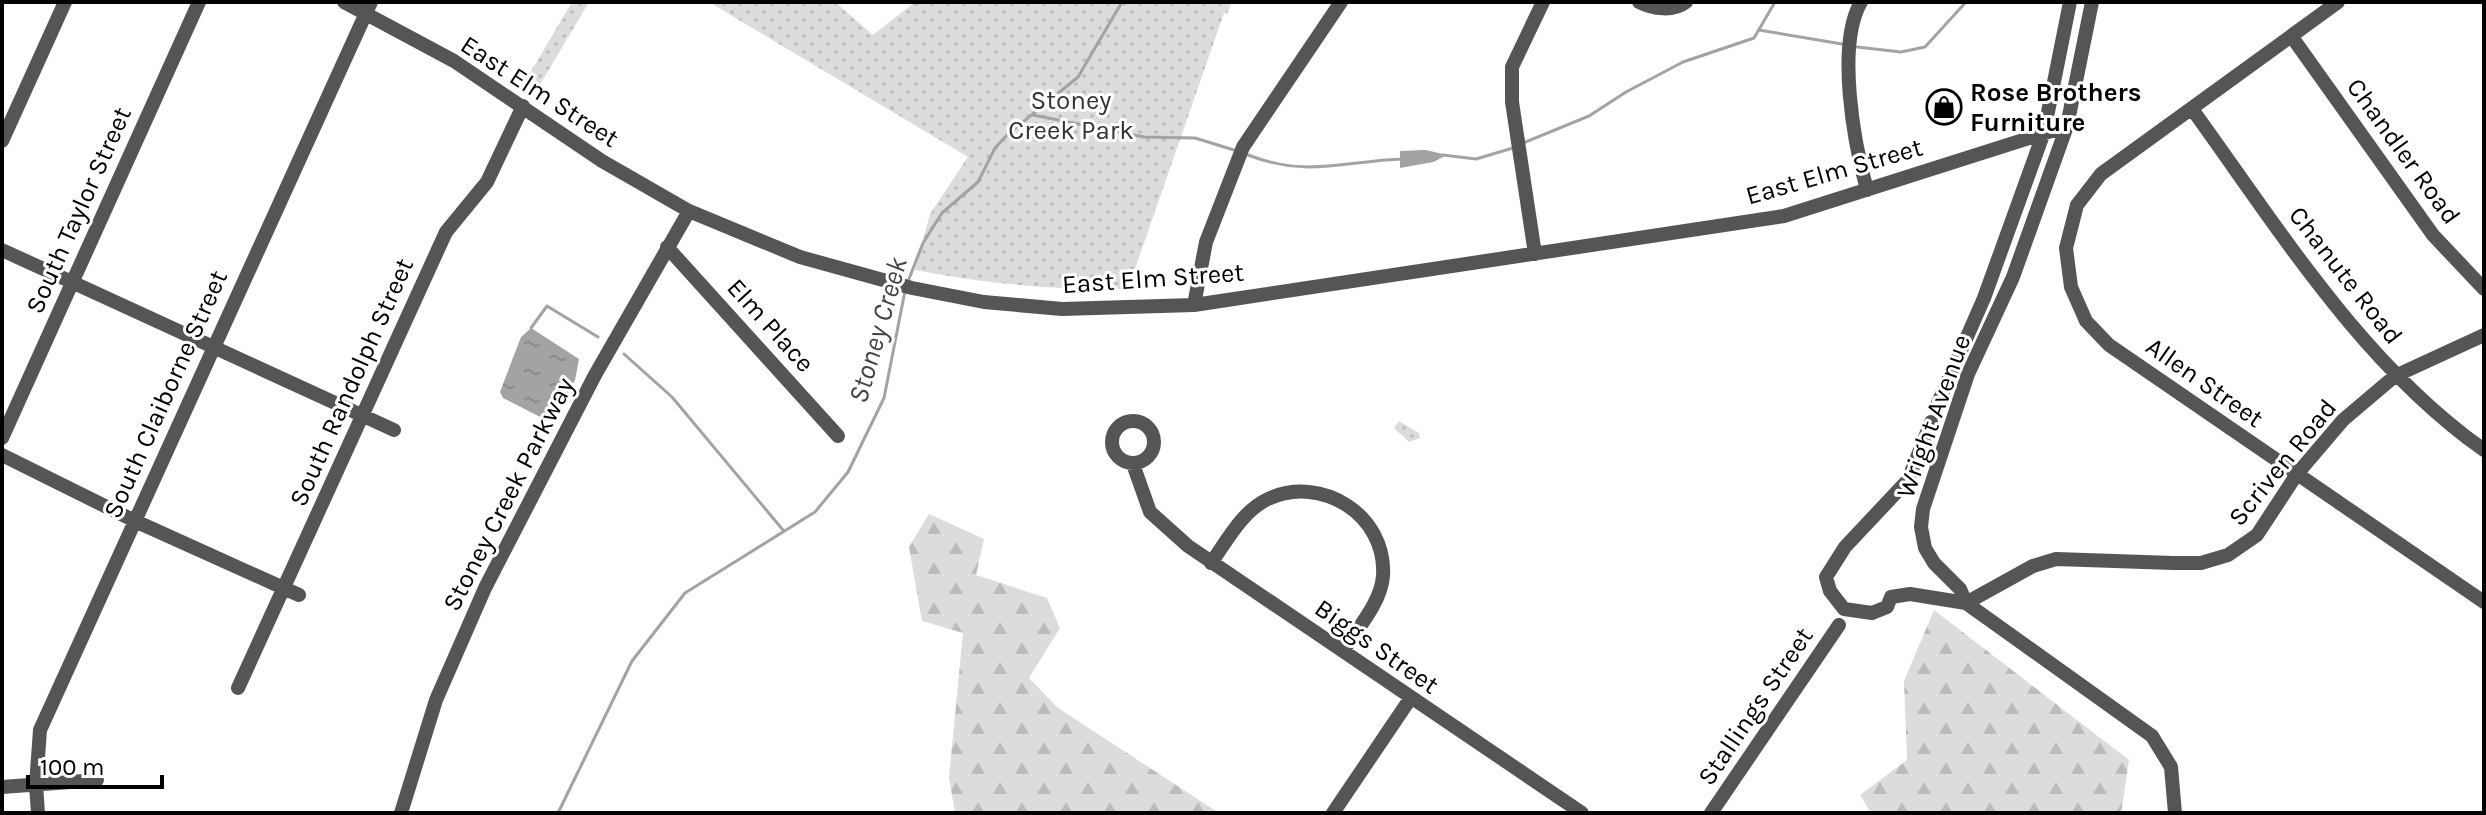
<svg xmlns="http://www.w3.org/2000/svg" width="2486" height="815" viewBox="0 0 2486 815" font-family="Karla,sans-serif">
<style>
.forest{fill:url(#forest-firs)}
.park{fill:url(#park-dots)}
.water{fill:url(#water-ripples)}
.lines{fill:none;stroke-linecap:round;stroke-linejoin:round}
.stream{stroke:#a3a3a3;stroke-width:3}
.minor{stroke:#555;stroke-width:14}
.labels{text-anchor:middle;stroke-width:6;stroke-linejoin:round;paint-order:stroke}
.street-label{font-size:26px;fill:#000;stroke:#fff}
.poi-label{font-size:26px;font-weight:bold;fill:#000;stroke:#fff;text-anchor:start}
.park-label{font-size:26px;fill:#333;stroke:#fff}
.water-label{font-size:28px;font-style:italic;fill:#444;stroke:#fff}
</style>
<defs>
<pattern id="forest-firs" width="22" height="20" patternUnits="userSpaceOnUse" patternTransform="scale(2)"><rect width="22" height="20" fill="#dcdcdc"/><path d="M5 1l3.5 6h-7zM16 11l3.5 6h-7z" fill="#bbb"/></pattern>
<pattern id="park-dots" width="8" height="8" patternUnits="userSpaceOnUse" patternTransform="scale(2)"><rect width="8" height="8" fill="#dcdcdc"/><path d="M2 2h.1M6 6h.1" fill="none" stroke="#bbb" stroke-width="1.8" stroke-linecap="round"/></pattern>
<pattern id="water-ripples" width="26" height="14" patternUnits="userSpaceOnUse" patternTransform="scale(2)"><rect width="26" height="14" fill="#a3a3a3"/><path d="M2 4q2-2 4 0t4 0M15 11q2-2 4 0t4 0" fill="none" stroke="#8b8b8b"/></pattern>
</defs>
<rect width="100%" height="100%" fill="#fff"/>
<path class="forest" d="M929,514L984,539L976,575L1047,598L1060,628L1029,678L1058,708L1219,813H955L949,777L963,633L922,621L909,547Z
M1934,610L2129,760L2121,813H1871L1860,795L1907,760L1904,681Z"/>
<path class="park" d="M572,2H589L535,93L523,85Z
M709,2H835L873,35L915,2H1232L1227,14L1224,13L1128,289C1056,290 986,284 915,270L930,214L968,157Z
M1399,421L1419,433L1420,438L1409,442L1394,428Z"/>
<path class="water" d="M1426,150L1447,155L1433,162L1400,168V151Z
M531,328L579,359L575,380L554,420L548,421L503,398L500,392L521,337Z"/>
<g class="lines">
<path class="stream" d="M1759,30L1842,44
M1857,47L1901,52L1925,47L1966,2
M1033,115L1144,137L1195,138L1234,150
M1523,143L1589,116L1626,92L1683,62L1754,38L1775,2
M1248,155C1308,178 1343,161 1403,159
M1443,155L1476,159L1513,148
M907,284L923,243L942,213L978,182L995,148L1007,135L1078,77L1122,2
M531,328L547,306L598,337
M624,354L672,397L783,530
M558,813L632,661L685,593L815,512L848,472L884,398L905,291"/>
<path class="minor" d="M344,2L454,61L602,161L689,211L800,257L912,288L984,302L1062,309L1194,305L1784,216L2067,126
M1639,2C1653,9 1673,12 1686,2
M1861,2C1836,45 1854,143 1867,190
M2092,2L2067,126L2013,277L1968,374L1923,509L1921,527L1925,548L1934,563L1960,589L1966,603L2152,736L2171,767L2175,813
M2338,2L2101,174L2077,205L2066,248L2071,287L2086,321L2109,345L2484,602
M2292,37L2433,235L2484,289
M2192,109C2279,229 2362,364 2484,450
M2,141L65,2
M667,247L838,436
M2,250L394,430
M1535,254L1512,102V67L1543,2
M1194,305L1206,242L1243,147L1341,2
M1938,403L1984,298L2044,132L2070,2
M1112 442a21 21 0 1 1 42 0a21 21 0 1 1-42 0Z
M1931,422L1908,480L1845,547L1826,577L1830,591L1844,609L1872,613L1887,607L1891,597L1910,594L1966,603
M2,438L199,2
M2,455L135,521L299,595
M1133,464L1150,512L1188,546L1582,813
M1211,563C1227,541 1242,511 1268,499C1321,474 1387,515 1383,576C1381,603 1357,629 1343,651
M1966,603L2033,566L2056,559L2173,563H2201L2228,555L2257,535L2297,474L2343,420L2395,376L2484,335
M238,688L446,232L487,182L523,106
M2,787L97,780
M38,813L36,785L40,730L371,2
M401,813L436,700L485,588L595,375L689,211
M1333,813L1410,699
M1711,813L1839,625"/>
</g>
<defs>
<symbol id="shop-ring" viewBox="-11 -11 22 22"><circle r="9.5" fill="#fff" stroke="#000" stroke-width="1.5"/><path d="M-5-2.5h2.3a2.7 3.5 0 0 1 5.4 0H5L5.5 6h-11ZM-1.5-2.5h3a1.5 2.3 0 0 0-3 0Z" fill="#000"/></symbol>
</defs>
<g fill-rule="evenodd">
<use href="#shop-ring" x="1924" y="87" width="40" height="40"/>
</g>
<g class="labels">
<g class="street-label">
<text transform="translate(540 91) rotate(33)" y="9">East Elm Street</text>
<text transform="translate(2404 151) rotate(54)" y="9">Chandler Road</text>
<text transform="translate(1834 171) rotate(-16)" y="9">East Elm Street</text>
<text transform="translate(78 210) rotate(-66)" y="9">South Taylor Street</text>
<text transform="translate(2346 275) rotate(52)" y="9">Chanute Road</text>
<text transform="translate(1153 278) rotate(-4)" y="9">East Elm Street</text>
<text transform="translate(771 325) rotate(48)" y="9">Elm Place</text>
<text transform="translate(351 382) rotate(-66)" y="9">South Randolph Street</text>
<text transform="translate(2205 382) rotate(35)" y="9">Allen Street</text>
<text transform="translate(165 394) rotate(-66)" y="9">South Claiborne Street</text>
<text transform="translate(1933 416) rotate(-70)" y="9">Wright Avenue</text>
<text transform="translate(2282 462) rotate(-51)" y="9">Scriven Road</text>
<text transform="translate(508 494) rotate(-63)" y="9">Stoney Creek Parkway</text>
<text transform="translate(1377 646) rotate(35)" y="9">Biggs Street</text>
<text transform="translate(1755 706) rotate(-56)" y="9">Stallings Street</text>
</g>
<g class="poi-label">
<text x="1970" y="101">Rose Brothers<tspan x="1970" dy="30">Furniture</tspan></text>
</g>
<g class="park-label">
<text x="1071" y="109">Stoney<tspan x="1071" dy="30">Creek Park</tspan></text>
</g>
<g class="water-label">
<text transform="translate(877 330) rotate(-74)" y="10">Stoney Creek</text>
</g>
</g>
<rect width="2486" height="815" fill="none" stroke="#000000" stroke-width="8"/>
<path d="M28 775v12h134v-12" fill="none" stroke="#000000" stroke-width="4"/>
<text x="40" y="775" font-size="24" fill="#000000" stroke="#ffffff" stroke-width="6" paint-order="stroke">100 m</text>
</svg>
